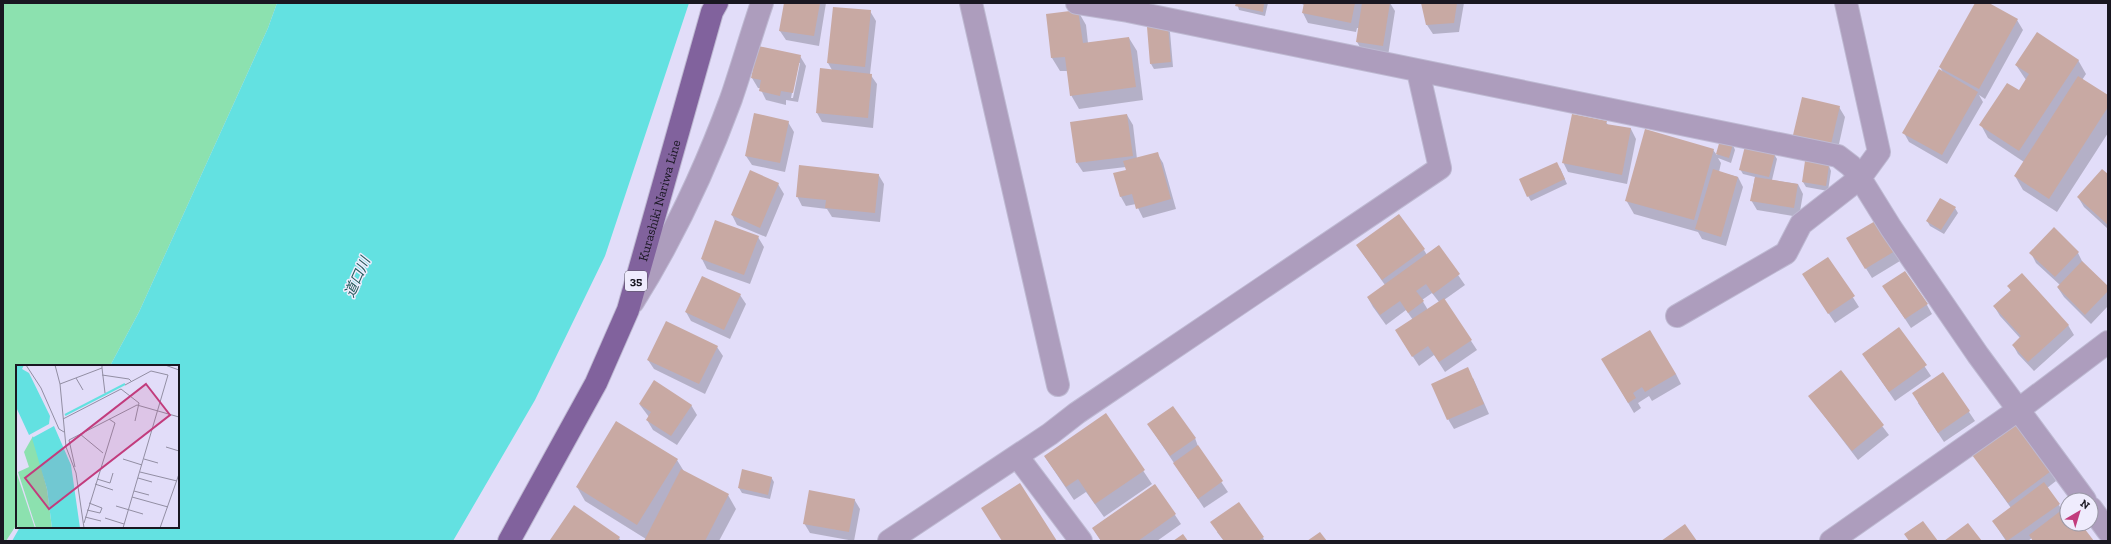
<svg xmlns="http://www.w3.org/2000/svg" width="2111" height="544" viewBox="0 0 2111 544" font-family="'Zilla Slab','Noto Sans JP',serif">
<style>
.green{fill:#8ce1af}
.water{fill:#63e1e1}
.shadow{fill:#0003;fill-rule:evenodd}
.building{fill:#c8a9a3}
.lines{fill:none;stroke-linecap:round;stroke-linejoin:round}
.street-casing{stroke:#beb9d2;stroke-width:24}
.primary-casing{stroke:#beb9d2;stroke-width:24}
.street{stroke:#ad9dbd;stroke-width:22}
.primary{stroke:#81629d;stroke-width:22}
.labels{text-anchor:middle;stroke-width:3;stroke-linejoin:round;paint-order:stroke}
.shield{fill:#efecfd;stroke:#595763;stroke-width:1}
.shield-label{font-size:12px;font-weight:bold;fill:#191721}
.street-label{font-size:13px;fill:#191721;stroke:#efecfd}
.water-label{font-size:14px;font-style:italic;fill:#265c5c;stroke:#efecfd}
.inset-river{fill:none;stroke:#63e1e1;stroke-width:2}
.inset-road{fill:none;stroke:#928ea3;stroke-width:1}
.view{fill:#c23c7d;fill-opacity:0.15;stroke:#c23c7d;stroke-width:2}
.inset-edge{fill:none;stroke:#191721;stroke-width:2}
</style>
<rect width="100%" height="100%" fill="#e2ddf9"/>
<path class="green" d="M3,3H277L268,28L139,312L110,366H17V524L6,541H3Z"/>
<path class="water" d="M277,3H689L605,256L535,400L453,541H12L20,527H178V366H110L139,312L268,28Z"/>
<path class="shadow" d="M785,3H826L819,46L786,40L780,31Z
M1237,3H1268L1265,16L1239,10Z
M1300,3H1390L1395,11L1388,56L1363,52L1357,42L1359,28H1357L1356,32L1308,23L1303,13L1304,5Z
M1422,3H1464L1459,32L1433,34L1427,25Z
M1976,3H1987L2017,20L2023,30L1985,99L1979,95L1983,102L1947,164L1909,142L1904,133L1944,74L1940,67Z
M834,8L870,11L876,21L870,74L877,84L873,128L822,122L817,113L832,70L828,63Z
M1078,11L1086,25L1088,43L1129,38L1137,51L1143,100L1079,109L1071,95L1068,71H1060L1052,58Z
M1167,27L1170,32L1173,67L1154,69L1151,64Z
M800,56L806,66L798,102L786,100V105L766,100L760,88H758L752,78ZM798,63H800L793,98H791Z
M2078,60L2086,74L2082,80L2108,97V133L2057,212L2023,190L2015,176L2024,162L1988,138L1981,125L2019,92L2026,80L2016,65Z
M1839,107L1845,117L1837,153L1800,144L1794,135Z
M1127,115L1133,125L1137,159L1157,153L1163,163L1176,209L1143,218L1136,204L1126,206L1121,197L1127,170L1126,167L1083,172L1077,163Z
M788,122L794,132L785,172L752,165L746,156Z
M1606,122L1608,125L1631,129L1636,139L1627,184L1568,172L1563,162Z
M1721,141L1733,145L1735,150L1731,163L1718,158L1721,163L1719,172L1738,177L1743,187L1726,246L1702,239L1698,232L1634,214L1626,200L1713,150L1717,155Z
M1774,154L1777,159L1772,180L1798,184L1803,194L1799,217L1757,210L1751,200L1755,177L1743,174L1740,169Z
M1829,166L1831,171L1828,191L1806,187L1803,182Z
M1560,168L1567,184L1531,201L1528,196Z
M750,172L778,184L784,194L766,237L737,225L732,215Z
M878,174L884,184L880,222L832,217L827,209L802,206L797,196Z
M2108,175V229L2084,207L2078,197Z
M1955,208L1958,213L1944,234L1930,226L1927,221Z
M1876,221L1900,261L1872,278L1853,248Z
M2054,229L2078,253L2083,263L2108,287V306L2091,324L2064,297L2058,288L2060,285L2036,263L2031,253Z
M758,237L764,247L750,284L707,269L702,259Z
M1438,246L1465,285L1444,300L1477,350L1445,372L1434,355L1419,366L1402,340L1413,320L1406,310L1386,325L1373,307L1368,298L1385,285L1363,254L1424,250L1427,255ZM1432,293L1439,302L1428,310L1422,300Z
M1828,258L1859,307L1835,323L1809,284Z
M2008,286L2068,325L2074,335L2034,371L2018,354L2013,345L2020,338L2000,316L1994,306L2011,291Z
M1884,287L1927,305L1932,314L1911,328Z
M740,295L746,304L730,339L691,321L686,312Z
M1899,328L1931,376L1895,401L1863,354Z
M717,347L723,356L705,394L654,369L648,360Z
M1603,360L1676,374L1681,384L1652,401L1649,396L1638,403L1641,408L1634,413Z
M1841,372L1889,435L1858,460L1809,396Z
M1943,373L1975,421L1944,442L1918,403Z
M1473,378L1489,414L1454,429L1448,419Z
M640,405H691L697,415L677,445L653,430L647,420L649,417Z
M1106,415L1152,484L1104,517L1086,492L1074,500L1045,457Z
M1148,424L1195,438L1199,449L1228,492L1204,508Z
M1973,455L2050,471L2056,481L2047,488L2063,511L2067,508V524H2080L2093,541H2033L2032,538L2028,541H2006L1993,521L2011,508Z
M677,460L685,473L728,495L736,509L719,541H645L646,539L585,501L577,487Z
M771,477L774,482L770,499L742,493L739,488Z
M1155,485L1181,524L1157,541H1101L1093,528Z
M854,499L860,509L854,541L810,533L804,523Z
M1239,503L1263,538L1265,541H1224L1217,532Z
M619,538L621,541L551,540Z"/>
<path class="building" d="M784,3H820L814,36L779,31Z
M1236,3H1264L1263,12L1235,6Z
M1304,3H1355L1351,23L1302,13Z
M1362,3H1390L1383,46L1356,42Z
M1421,3H1457L1454,23L1426,25Z
M1975,3H1989L2018,19L1979,89L1939,67Z
M833,7L871,10L865,67L827,63Z
M1078,10L1083,43L1129,37L1136,87L1070,96L1065,57L1051,58L1046,14Z
M1168,26L1171,62L1150,64L1147,27Z
M2037,32L2079,60L2019,151L1979,125L2007,83L2019,90L2029,74L2015,65Z
M758,46L801,55L793,93L781,91L780,96L759,91L761,80L751,78Z
M820,68L872,74L868,118L816,113Z
M1939,69L1978,92L1942,155L1902,133Z
M2078,76L2108,95V107L2049,199L2014,176Z
M1802,97L1840,106L1831,144L1793,135Z
M754,113L789,121L780,163L745,156Z
M1127,114L1133,156L1076,163L1070,122Z
M1572,114L1607,121L1606,124L1631,128L1622,175L1562,163Z
M1645,129L1714,149L1694,220L1625,201Z
M1720,140L1733,144L1729,158L1716,154Z
M1745,146L1775,154L1769,177L1739,170Z
M1158,152L1171,199L1136,209L1132,194L1120,197L1113,173L1126,170L1123,161Z
M1805,161L1829,165L1826,186L1802,182Z
M1557,162L1565,179L1527,197L1519,179Z
M799,165L879,174L875,213L825,208L826,200L796,197Z
M1713,169L1738,177L1721,237L1695,229Z
M2102,169L2108,174V225L2077,197Z
M750,170L779,183L760,228L731,215Z
M1755,177L1798,184L1794,208L1750,201Z
M1940,198L1956,207L1941,230L1926,221Z
M1399,214L1425,249L1382,280L1356,245Z
M715,220L759,236L744,275L701,259Z
M1877,220L1895,251L1865,269L1846,238Z
M2054,227L2079,252L2055,277L2029,253Z
M1439,245L1460,274L1433,294L1426,284L1416,291L1424,301L1408,313L1400,301L1380,315L1367,297Z
M1828,257L1855,296L1828,314L1802,274Z
M2082,261L2108,286V291L2085,315L2057,287Z
M1905,271L1928,304L1905,319L1882,286Z
M2022,273L2069,325L2028,362L2012,345L2021,336L1993,306L2011,290L2007,286Z
M702,276L741,294L724,330L685,312Z
M1444,298L1472,340L1439,362L1428,346L1412,357L1395,330Z
M666,321L718,346L699,384L647,360Z
M1899,327L1927,365L1889,392L1862,354Z
M1650,330L1676,374L1645,392L1642,387L1633,393L1636,398L1628,403L1601,359Z
M1468,367L1484,404L1447,420L1431,384Z
M1841,370L1884,425L1852,451L1808,396Z
M1943,372L1970,411L1938,433L1912,393Z
M654,380L692,405L671,436L646,420L651,412L639,404Z
M1173,406L1196,438L1170,456L1147,424Z
M1106,413L1145,470L1095,504L1078,479L1066,487L1044,456Z
M616,421L678,459L637,525L576,487Z
M2015,423L2051,471L2008,503L1972,455Z
M1198,445L1223,481L1198,499L1173,463Z
M681,469L729,494L705,541H644Z
M742,469L772,477L768,495L738,488Z
M2044,482L2060,504L2007,541L1992,521Z
M1020,483L1057,541H1002L981,508Z
M1155,484L1176,514L1138,541H1101L1092,528Z
M809,490L855,499L849,532L803,524Z
M1239,502L1264,537L1258,541H1224L1210,522Z
M574,505L620,537L617,541L550,540Z
M2067,506V524H2081L2094,541H2033L2029,535Z
M1923,521L1938,541H1909L1904,534Z
M1968,523L1982,541H1944Z
M1685,524L1697,541H1661Z
M1320,532L1327,541H1307Z
M1183,534L1188,541H1173Z"/>
<g class="lines">
<defs>
<path id="street" d="M971,3L1058,385
M1077,3L1128,11L1838,156L1851,166L1860,178L1891,228L1978,355L2085,500
M633,302C673,238 705,170 731,99C742,67 751,35 762,3
M1677,316L1786,253L1801,224L1860,178L1879,152L1846,3
M1017,456L1081,541
M2091,508L2108,531
M889,541L1050,434L1077,413L1440,168L1418,71
M1831,541L2018,410L2108,342"/>
<g id="primary">
<path id="s1" d="M509,541L596,383L628,310L712,12L717,3"/>
</g>
</defs>
<use href="#street" class="street-casing"/>
<use href="#primary" class="primary-casing"/>
<use href="#street" class="street"/>
<use href="#primary" class="primary"/>
</g>
<g class="labels">
<rect class="shield" x="625" y="271" width="22" height="20" rx="3"/>
<g class="shield-label">
<text x="636" y="285">35</text>
</g>
<g class="street-label">
<text dy="5" stroke="none"><textPath href="#s1" startOffset="374">Kurashiki Nariwa Line</textPath></text>
</g>
<g class="water-label">
<text transform="translate(357 277) rotate(-66)" y="5">道口川</text>
</g>
</g>
<g transform="translate(16 365)">
<rect width="163" height="163" fill="#e2ddf9"/>
<path d="M17,71L31,124L36,163H20L2,107L13,102L8,87ZM0,106L19,163H2L0,157Z" fill="#8ce1af"/>
<path d="M0,0H8L6,4L13,8L34,51L33,59L13,70L0,42ZM38,61L55,100L64,163H36L31,124L16,73Z" fill="#63e1e1"/>
<path class="inset-river" d="M49,50L109,19"/>
<path class="inset-road" d="M10,0L25,23L43,64L48,67M39,0L44,19L50,82L60,108L68,163M149,0L163,5M86,3L89,28M86,10L113,14L115,16M60,13L67,25M44,19L86,3V0M47,54L105,24L123,38L119,56M64,69L87,88M150,82L163,86M107,94L126,100M128,94L142,98M59,102L53,75L121,40L163,52M124,107L161,116M122,113L136,117M81,114L94,118L97,108M79,119L97,125M118,126L133,130M116,132L152,142M100,141L127,149M71,145L84,148L86,143L73,138M69,152L85,156M89,153L108,159M68,158L99,58L93,54M107,163L152,10L135,6L109,20M144,163L163,109"/>
<path class="view" d="M130,19L154,50L33,144L9,113Z"/>
<rect width="163" height="163" class="inset-edge"/>
</g>
<rect width="2111" height="544" fill="none" stroke="#191721" stroke-width="8"/>
<g transform="translate(2079 512) rotate(38)"><circle r="19" fill="#efecfd" stroke="#9997a5"/>
<path d="M0-3L7 15L0 10L-7 15Z" fill="#c23c7d"/>
<text y="-6" font-size="11" font-weight="bold" text-anchor="middle" fill="#191721">N</text>
</g>
</svg>
